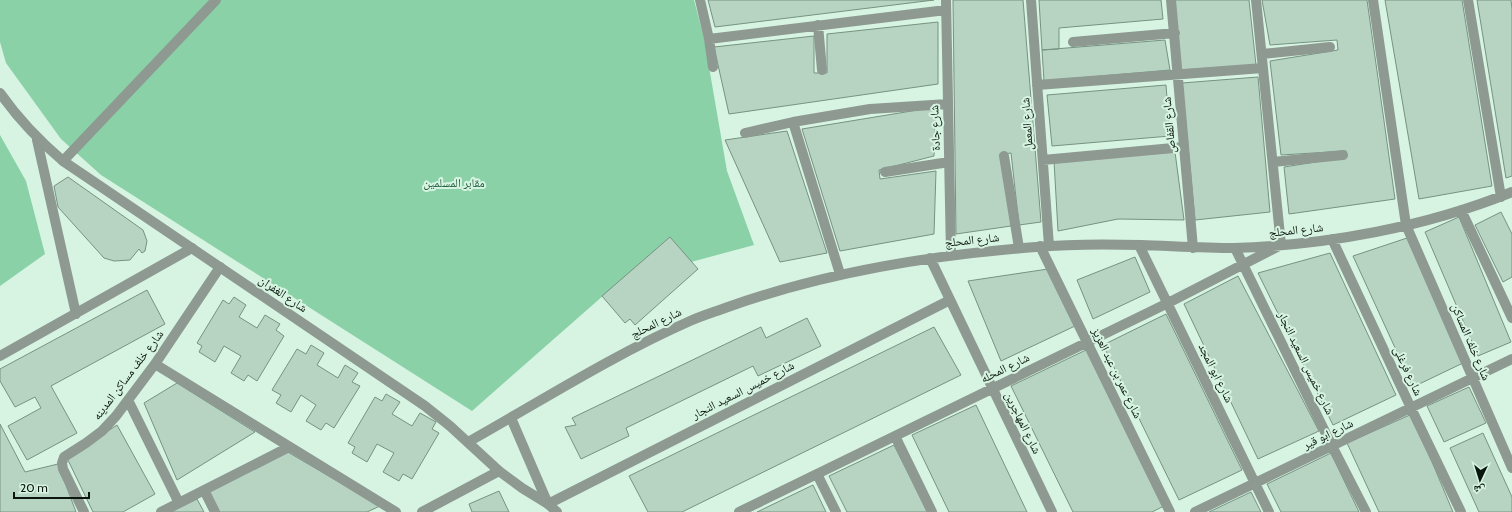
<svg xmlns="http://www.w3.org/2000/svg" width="1512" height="512" viewBox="0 0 1512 512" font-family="Cabin,'Noto Naskh Arabic',sans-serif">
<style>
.green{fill:#8ad1a7}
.building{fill:#b7d4c2;stroke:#769280}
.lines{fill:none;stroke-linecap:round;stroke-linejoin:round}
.service{stroke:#8d9991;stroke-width:10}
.minor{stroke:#8d9991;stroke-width:10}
.tertiary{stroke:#8d9991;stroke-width:10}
.labels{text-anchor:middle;stroke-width:4;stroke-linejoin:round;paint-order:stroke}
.street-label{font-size:12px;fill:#0b160f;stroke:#d6f4e1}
.park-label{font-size:12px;fill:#255f41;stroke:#d6f4e1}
</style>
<rect width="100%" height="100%" fill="#d6f4e1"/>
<path class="green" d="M0,0H694L704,38L727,171L754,245L691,262L670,237L472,411L101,175L61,139L6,63L0,42Z
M0,135L26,181L45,254L0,286Z"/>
<path class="building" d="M708,0H934L715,27Z
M953,0H1023L1041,222L1019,225L1011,153L1003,154L1011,226L956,234Z
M1039,0H1161L1163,19L1059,28V49L1042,50Z
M1174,0H1249L1256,65L1181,70Z
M1262,0H1367L1395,199L1289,214L1284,167L1347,157L1346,151L1281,155L1270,61L1338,50L1337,40L1270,45Z
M1385,0H1462L1492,186L1419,199Z
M1477,0H1511L1512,9V176L1506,178Z
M938,22V84L729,114L714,47L814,36V73H827V34Z
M1165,40L1170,70L1044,81L1042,50Z
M1258,77L1270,212L1195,220L1182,83Z
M1166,85L1170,136L1052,146L1047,95Z
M936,107L934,156L879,170L880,179L936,171L934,234L840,251L802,129Z
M787,131L827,253L780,262L725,140Z
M1175,152L1184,220L1118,219L1058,231L1054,161Z
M68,177L143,230L147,241L145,251L142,253L139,249L130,260L114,261L104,258L58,207L54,186Z
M1501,212L1512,234V277L1503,282L1475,225Z
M1459,217L1511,342L1478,356L1425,232Z
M670,237L698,269L635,325L630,319L625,323L602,296Z
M1407,238L1463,363L1413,387L1353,256Z
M1330,253L1396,395L1333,425L1258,273Z
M1135,257L1150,292L1093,319L1077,280Z
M1048,269L1075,326L1001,361L968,281Z
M1238,276L1319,431L1258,459L1184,304Z
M147,290L165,324L51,386L77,433L27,460L8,426L41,408L35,397L15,407L0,381V369Z
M234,297L246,305L239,317L257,328L265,315L280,324L276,330L284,336L257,381L248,375L244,381L231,373L241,356L224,346L215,362L199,352L202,346L197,343L223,300L229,304Z
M1166,314L1242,470L1179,500L1103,345Z
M807,318L821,346L758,376L753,366L626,428L629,436L581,459L565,427L576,425L572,418L761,327L766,338Z
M934,327L961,375L682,512H648L629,476Z
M311,345L324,353L317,365L338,378L345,365L358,373L352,382L360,386L334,428L326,423L321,430L306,421L316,405L301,395L291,412L276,403L281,395L272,390L297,349L306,354Z
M1088,349L1164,506L1152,512H1073L1011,386Z
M177,383L255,432L177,480L144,403Z
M1469,387L1486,423L1444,442L1427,406Z
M386,394L400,402L392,414L412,426L420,413L436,422L432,429L439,433L412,479L403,474L399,481L383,472L394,453L377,444L367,462L352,453L355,447L348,443L375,397L382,401Z
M976,405L1027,512H949L912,435Z
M1412,414L1453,512H1379L1347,443Z
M0,424L25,472L58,464L76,512H0Z
M117,425L155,494L123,512H93L67,458Z
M1483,433L1512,497V512H1479L1450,448Z
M894,445L928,512H847L829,476Z
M286,451L380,506L367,512H217L207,493Z
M1331,453L1359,512H1281L1267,484Z
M813,485L826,512H757Z
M499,491L509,512H472L469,504Z
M1251,492L1261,512H1209Z
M197,499L204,512H171Z"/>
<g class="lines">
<path class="service" d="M63,161L216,0"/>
<path class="minor" d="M700,0L709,39L713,67
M946,0L951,255
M1031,0L1049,246
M1171,0L1193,248
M1373,0L1406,225L1512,468
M1468,0L1501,197
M818,25L822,70
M709,39L946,10
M1073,42L1175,33
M1262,54L1330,47
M1037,85L1263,68
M793,122L840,274
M745,133L793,122L870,109L948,104
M37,140L76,314
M1004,156L1019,248
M1043,160L1184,147
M1273,162L1343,155
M885,172L949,162
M1461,210L1512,318
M1332,239L1411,408L1461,512
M1139,245L1269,512
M1040,246L1170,512
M1235,248L1332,446L1366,512
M930,258L1052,512
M0,356L192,248
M155,364L396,512
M128,400L179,503
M895,436L932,512
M468,442C541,401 613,355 690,321C701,316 714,312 725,308C825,272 931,255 1036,247C1069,244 1108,244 1141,245C1172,246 1203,248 1234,248C1327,245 1426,227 1512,192
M817,474L836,512
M204,490L215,512
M548,504L950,300
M84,512L63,469L62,463L64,457L86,443L102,431L116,416L155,364L220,267
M161,512L289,447
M422,512L499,471
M739,512L1168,303L1281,245L1256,0
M1195,512L1512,359"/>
<path class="tertiary" d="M0,93C19,120 37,139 63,161L425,406L450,426L499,471L522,488L548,504L557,512
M511,418L548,504"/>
</g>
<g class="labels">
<g class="street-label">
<text transform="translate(1027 124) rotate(-94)" y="4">شارع المعمل</text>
<text transform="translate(1169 125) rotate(-95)" y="4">شارع القفاص</text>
<text transform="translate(935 128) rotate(-92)" y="4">شارع جادة</text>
<text transform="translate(1296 230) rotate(-6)" y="4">شارع المحلج</text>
<text transform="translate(972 240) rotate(-6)" y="4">شارع المحلج</text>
<text transform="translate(283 294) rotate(34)" y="4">شارع الغفران</text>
<text transform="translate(656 323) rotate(-26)" y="4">شارع المحلج</text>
<text transform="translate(1471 342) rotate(67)" y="4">شارع خلف المساكن</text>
<text transform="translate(1306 363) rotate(64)" y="4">شارع خميس السعيد النجار</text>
<text transform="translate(1005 368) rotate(-26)" y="4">شارع المحله</text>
<text transform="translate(1408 371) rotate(65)" y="4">شارع فرغلى</text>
<text transform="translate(1117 373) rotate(64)" y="4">شارع عمر بن عبد العزيز</text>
<text transform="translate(1216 373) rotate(64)" y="4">شارع ابو المجد</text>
<text transform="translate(128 375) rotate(-53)" y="4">شارع خلف مساكن المدينه</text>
<text transform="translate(743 390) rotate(-27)" y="4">شارع خميس السعيد النجار</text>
<text transform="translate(1023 423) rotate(64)" y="4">شارع المهاجرين</text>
<text transform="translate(1328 434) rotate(-26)" y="4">شارع ابو قير</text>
</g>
<g class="park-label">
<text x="454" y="187">مقابر المسلمين</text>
</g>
</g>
<g transform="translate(1480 480) rotate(184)" stroke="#d6f4e1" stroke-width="3" paint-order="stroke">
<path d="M0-3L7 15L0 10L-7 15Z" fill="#0b160f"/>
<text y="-6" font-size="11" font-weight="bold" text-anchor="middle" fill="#0b160f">ش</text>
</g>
<path d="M14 492v6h75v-6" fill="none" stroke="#0b160f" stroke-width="2"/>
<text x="20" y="492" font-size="12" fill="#0b160f" stroke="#d6f4e1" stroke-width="3" paint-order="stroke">20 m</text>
</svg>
